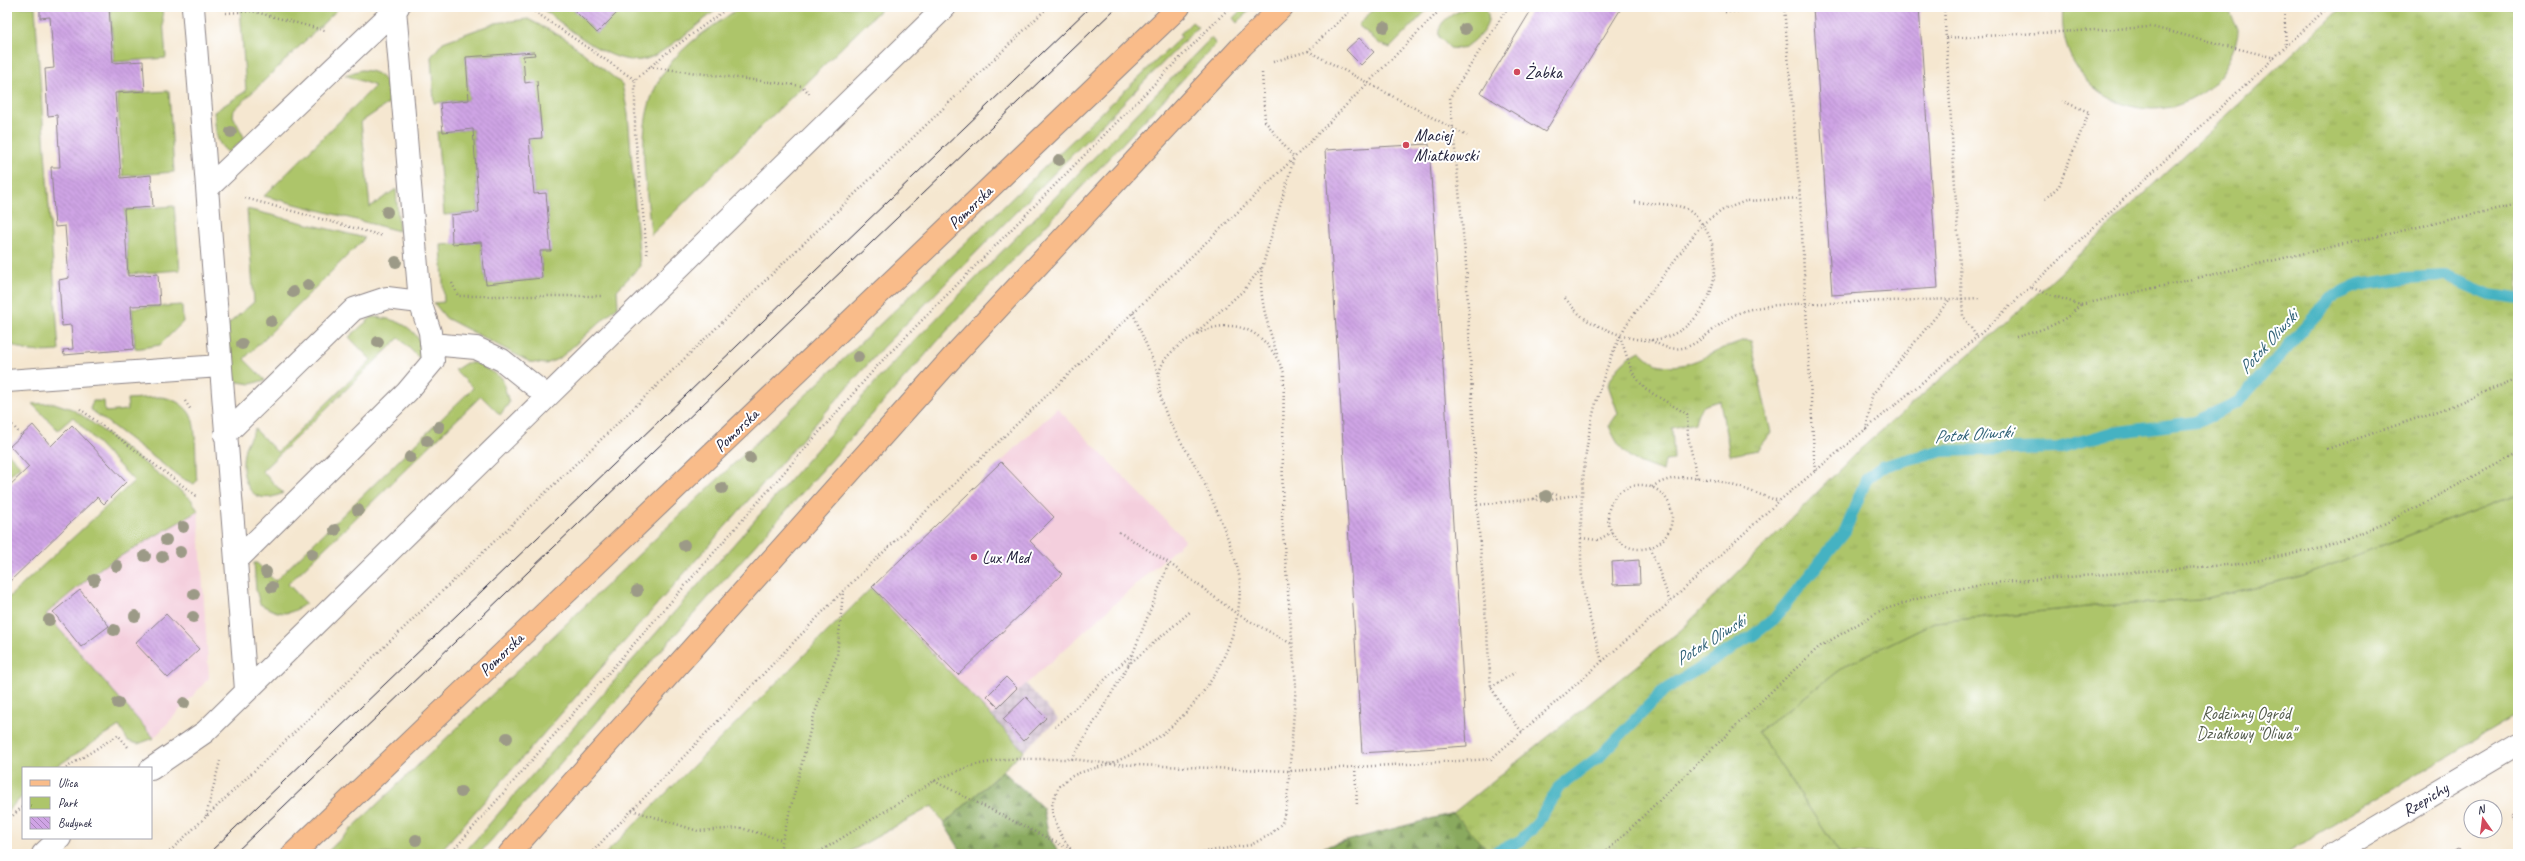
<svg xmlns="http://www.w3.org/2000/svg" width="2525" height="861" viewBox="0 0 2525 861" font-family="Caveat,sans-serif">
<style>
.built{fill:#f4cfdd}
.industrial{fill:url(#industrial-grid)}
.green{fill:#adc56a;stroke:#687452}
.forest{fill:url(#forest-firs);stroke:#56664c}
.park{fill:url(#park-tufts);stroke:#687452}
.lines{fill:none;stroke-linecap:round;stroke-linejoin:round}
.stream{stroke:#45b2c2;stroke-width:12}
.building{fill:url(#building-back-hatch)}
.minor-casing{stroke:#8c8486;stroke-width:24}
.major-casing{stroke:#8c8486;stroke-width:24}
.path{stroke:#8c8486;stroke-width:2.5;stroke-dasharray:1 3;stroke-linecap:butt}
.minor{stroke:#fff;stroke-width:22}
.major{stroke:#f9bc8a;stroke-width:22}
.tram{stroke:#22223b;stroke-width:1}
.tree{fill:#9c9a87}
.poi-dot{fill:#d1495b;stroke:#fff;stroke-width:1.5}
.labels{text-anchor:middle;stroke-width:4;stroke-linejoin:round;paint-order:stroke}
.poi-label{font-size:17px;fill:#22223b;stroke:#fff;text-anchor:start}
.street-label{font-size:17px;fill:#22223b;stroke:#fff}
.park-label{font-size:17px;fill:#535b4b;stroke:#fff}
.water-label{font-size:18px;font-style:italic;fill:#326378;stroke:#fff}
</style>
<defs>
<pattern id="industrial-grid" width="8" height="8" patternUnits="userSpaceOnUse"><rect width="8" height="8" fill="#d0bdcd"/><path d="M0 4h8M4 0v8" fill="none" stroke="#b2a2b1"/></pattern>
<pattern id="forest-firs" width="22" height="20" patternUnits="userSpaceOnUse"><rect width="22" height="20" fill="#8aaa5e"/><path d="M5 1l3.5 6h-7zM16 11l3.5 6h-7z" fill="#708a4f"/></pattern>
<pattern id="park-tufts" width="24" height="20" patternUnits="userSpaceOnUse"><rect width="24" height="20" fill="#adc56a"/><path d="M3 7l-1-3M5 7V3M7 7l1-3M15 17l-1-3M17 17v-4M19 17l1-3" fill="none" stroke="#95a95d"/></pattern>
<pattern id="building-back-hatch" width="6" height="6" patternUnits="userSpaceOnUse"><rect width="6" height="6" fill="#cfa4e5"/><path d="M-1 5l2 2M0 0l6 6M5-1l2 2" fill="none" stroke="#a885bb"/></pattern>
</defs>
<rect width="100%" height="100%" fill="#fff"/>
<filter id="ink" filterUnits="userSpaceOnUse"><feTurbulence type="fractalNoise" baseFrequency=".025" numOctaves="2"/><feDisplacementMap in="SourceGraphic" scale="8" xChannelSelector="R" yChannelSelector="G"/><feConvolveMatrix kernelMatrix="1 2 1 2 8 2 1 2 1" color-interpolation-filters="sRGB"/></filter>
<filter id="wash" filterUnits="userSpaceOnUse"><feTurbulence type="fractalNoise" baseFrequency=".012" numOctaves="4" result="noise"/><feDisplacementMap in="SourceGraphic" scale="16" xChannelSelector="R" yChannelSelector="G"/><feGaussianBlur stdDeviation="0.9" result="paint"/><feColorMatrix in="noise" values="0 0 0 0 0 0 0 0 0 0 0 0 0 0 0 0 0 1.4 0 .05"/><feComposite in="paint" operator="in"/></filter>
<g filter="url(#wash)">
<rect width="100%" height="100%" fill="#f5e7d0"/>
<path class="built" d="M1057,408L1185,540L990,717L871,588Z
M198,511L209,678L154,738L46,614L102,567Z"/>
<path class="industrial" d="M1026,684L1058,719L1024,751L990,717Z"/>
<path class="green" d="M7,7H35L59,351C43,352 17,354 7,339Z
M110,7H162L166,58L114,62Z
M240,7H340L234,110L233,116L245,139L228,152C214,143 216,127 214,112L246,91Z
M540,7H571L597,33L623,7H720C704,19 663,55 646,59C613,69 565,25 540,7Z
M740,7H883L651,235C645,165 627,100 686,47C702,32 723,20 740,7Z
M1244,7H1252L1237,23L1233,18Z
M1376,7H1430L1390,48L1380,44L1358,25Z
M1472,7H1484C1498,22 1475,43 1461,49L1450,48L1439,37C1435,20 1459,10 1472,7Z
M2063,7H2227C2230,14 2236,22 2238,29C2239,38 2232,53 2228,61C2183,149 2053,107 2063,7Z
M528,19L566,39L622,84L628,114L640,266L617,290L618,306L560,358L546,364L530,362L446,318L434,303L444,302L441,245L481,242L486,284L542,278L540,251H550L546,193L534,194L529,139L542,138L537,82L525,83L523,56L535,55L534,52L466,57L469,100L434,103L431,57L443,42L495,23Z
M1192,22L1198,27L882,348L438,854H325L1182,36L1180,34Z
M1211,38L1216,44L953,324L479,854H463L886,370Z
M361,70C384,71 388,82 389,103L361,122L370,207L396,189L399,231L264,196L375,86L345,75Z
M169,91L174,172L123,176L117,94Z
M473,129L479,212L444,215L437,132Z
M174,206L180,270L129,274L124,210Z
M247,209L365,238L244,359L265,380L251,384L238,382L230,371L226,326L254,302Z
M182,305L183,322L160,345L135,349L132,308Z
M372,317C391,318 409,323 419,340C421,345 420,354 421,360L399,338L262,471L283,493C249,510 238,477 245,448C247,442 252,435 255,429L277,452L371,360L349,337Z
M466,363H476L502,378L509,403L500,415L481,396L288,584L306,603C288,617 280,615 260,604L256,590L254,563H257L275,581L473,388L455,370Z
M159,397C171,397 187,405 192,418C197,431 195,466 197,481L194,484L181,478L90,409L93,401H104L105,412L128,410L127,399Z
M54,403L72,409L86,418L191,499L198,511L102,567L46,614L154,738L138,744L128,741L119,726L54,768H23V796L7,811V599L134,481L73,417L58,430L32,404Z
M7,452L20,466L7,478Z
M2518,494V714L2284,854H1840L1758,732L1848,664L1934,622L2097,606L2199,600L2301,576Z
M871,588L1024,751L944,824L932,806L846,854H605Z"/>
<path class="forest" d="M1003,771L1043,808L1049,836L1059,854H963L944,824Z
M1453,813L1491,854H1297Z"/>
<path class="park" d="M2342,7H2518V494L2301,576L2199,600L2097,606L1934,622L1848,664L1758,732L1840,854H1491L1453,813L1681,630L1856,453L2024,306Z
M1746,340L1751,341L1771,433L1758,450L1730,455L1720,401C1704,405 1699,405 1695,423L1672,428L1674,460L1665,461L1663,471C1631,460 1623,458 1609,426L1618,413L1608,385C1615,368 1624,359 1640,351C1645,355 1652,362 1657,364C1690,373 1716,347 1746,340Z"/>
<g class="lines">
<path class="stream" d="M1493,854L1520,841L1536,825L1559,787L1599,757L1664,690L1752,636L1774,619L1845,531L1866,480L1881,467L1939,451L2058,448L2111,433L2195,422L2238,402L2332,297L2359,285L2406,278L2446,276L2490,295L2518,299"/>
</g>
<g id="blocks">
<path class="building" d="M40,7H109L113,63L143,61L145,91L115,93L121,178L151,175L153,207L124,209L128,276L158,274L160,305L131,306L134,349L64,355L63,350L73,349L71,325L62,326L59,280L69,278L65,226L55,227L51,167H60L57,115L48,116L45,69L54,68L50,17L40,18Z
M571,7H623L597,33Z
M1533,7H1622L1545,132L1481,93Z
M1813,7H1919L1938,288L1832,295Z
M1359,38L1374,52L1361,65L1346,50Z
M534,52L535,55L523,56L525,83L537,81L542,138L529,139L534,194L546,193L551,251H540L542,278L486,284L481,242L452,244L451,215L479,212L473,129L443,132L440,103L469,100L466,57Z
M1429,144L1467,746L1362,753L1325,150Z
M33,425L51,446L72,425L126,482L104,504L97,497L7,584V488L29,467L10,446Z
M1001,462L1054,517L1030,541L1062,574L958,675L872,587Z
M1639,560L1640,584L1613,585L1612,562Z
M80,590L109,626L81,647L53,612Z
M166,614L199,649L168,678L135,643Z
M1006,677L1017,688L998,707L987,696Z
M1026,697L1046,718L1023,741L1003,719Z
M2518,813V824L2513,816Z
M2458,849L2461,854H2449Z"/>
</g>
</g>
<g filter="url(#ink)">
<use href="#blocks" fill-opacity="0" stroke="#8c8486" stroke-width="1"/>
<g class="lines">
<defs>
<path id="minor" d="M193,7L246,690
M208,188L398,7
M431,344L476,348L502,360L547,396
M7,381L220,366
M225,435L354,309L387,298L420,302
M236,561L407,392L433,361L430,332L420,302L395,9
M151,769L205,732L945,7
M43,854L60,838
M2333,854L2518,744"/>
<path id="major" d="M293,854L1179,7
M509,854L958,351L1242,46L1282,7"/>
</defs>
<use href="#minor" class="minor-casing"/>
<use href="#major" class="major-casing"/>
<path class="path" d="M528,7L635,80
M1508,7L1450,97L1466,264L1477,505L1491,687L1501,705L1522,732
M1784,7L1800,198L1815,473
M1944,7L1963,316L1977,337
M2284,7L2286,47
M1725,12L1784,8
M226,13L252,11L327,31
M1946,38L2152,27L2275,58
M1308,51L1467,136
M1273,62L1308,51L1354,7
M649,67L802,86L810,94
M1262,73L1265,121L1294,158
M245,198L383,236
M2045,199L2059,186L2089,112L2062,101
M647,254L635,133V80L665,54L729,7
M452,283L458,296H603
M2032,288L2080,305L2518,204
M1565,298C1582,319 1585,320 1610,331C1621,336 1639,341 1651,340C1714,335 1739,246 1687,209C1679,204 1644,203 1633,202
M1133,313L1159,375
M1198,331L1244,290L1261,268
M1620,336L1632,372L1645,389L1687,414L1688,436L1697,478
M2016,337C2038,331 2065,324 2080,305
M1651,340C1693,367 1708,323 1744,311C1770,303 1802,304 1829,303C1880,301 1930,300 1981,298
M1277,354C1268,325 1258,298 1262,268L1294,158
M185,401L191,410
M80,409L198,497
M7,419L22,436
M1866,430L1872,395L1950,299
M2327,449L2444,409L2518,378
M1608 517a32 32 0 1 1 64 0a32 32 0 1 1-64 0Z
M1652,487C1689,463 1741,489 1779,501
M1534,499C1543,491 1549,492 1560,496
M1477,505L1534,499L1541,501L1580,494
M1119,532L1169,563L1237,614L1292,644
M1581,538L1598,540L1612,532
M1651,548L1670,602
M1602,661C1596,640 1590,620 1585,599C1580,575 1581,548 1581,524C1582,453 1593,388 1626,325L1702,224L1723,210L1746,201L1800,198
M1128,665L1191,611
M1491,687L1516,672
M1055,727L1132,654
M1072,759L1128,666L1169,563
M1355,767L1357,806
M66,768L118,735L128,747
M934,781L1071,850
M632,810L698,831L741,828L782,840
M206,816L220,761
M7,821L23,806
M167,854L587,453L1048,7
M450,854L879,364L1230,7
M590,854L843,591L1294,158L1443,7
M779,854L814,715L837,656L843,592
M816,854L934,781L970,766L1005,759H1072L1111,764L1290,771L1491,759L1670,602L1779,501L1977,337L2328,7
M1076,854C1066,847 1051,820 1052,807C1052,803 1056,793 1058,789C1069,771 1094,770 1112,763C1171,740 1222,684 1236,621C1239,610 1240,595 1240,583C1239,558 1208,488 1195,465C1179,437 1158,411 1159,378C1159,362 1170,353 1181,344C1224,312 1264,323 1284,373L1282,522L1296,685L1287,804L1282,823L1271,834L1251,845L1189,854
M1604,854L1778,685L1819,647L1880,611L1938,592L2002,582L2240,564L2322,548L2386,523L2518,453"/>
<use href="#minor" class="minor"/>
<use href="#major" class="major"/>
<path class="tram" d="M208,854L1090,7
M234,854L1117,7"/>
</g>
<g class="tree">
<circle cx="1384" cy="27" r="6"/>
<circle cx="1465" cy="29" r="6"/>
<circle cx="231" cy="132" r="6"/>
<circle cx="1059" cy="160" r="6"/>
<circle cx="387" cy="212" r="6"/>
<circle cx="396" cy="262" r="6"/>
<circle cx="308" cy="285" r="6"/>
<circle cx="293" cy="292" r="6"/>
<circle cx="271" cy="321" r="6"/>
<circle cx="378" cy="342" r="6"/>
<circle cx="242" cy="344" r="6"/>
<circle cx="858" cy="357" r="6"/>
<circle cx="439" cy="427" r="6"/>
<circle cx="427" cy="441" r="6"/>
<circle cx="410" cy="457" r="6"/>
<circle cx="750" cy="458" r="6"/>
<circle cx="722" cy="488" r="6"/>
<circle cx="1546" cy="496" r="6"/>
<circle cx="358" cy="510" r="6"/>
<circle cx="183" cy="527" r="6"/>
<circle cx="335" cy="530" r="6"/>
<circle cx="166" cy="540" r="6"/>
<circle cx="684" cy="545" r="6"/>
<circle cx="180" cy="552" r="6"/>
<circle cx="312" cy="554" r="6"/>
<circle cx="145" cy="556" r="6"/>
<circle cx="162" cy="557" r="6"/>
<circle cx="117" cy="566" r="6"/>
<circle cx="266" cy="572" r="6"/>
<circle cx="94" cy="580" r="6"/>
<circle cx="272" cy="587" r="6"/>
<circle cx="637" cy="591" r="6"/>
<circle cx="194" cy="594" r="6"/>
<circle cx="135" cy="616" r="6"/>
<circle cx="193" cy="617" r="6"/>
<circle cx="49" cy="620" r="6"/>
<circle cx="114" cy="630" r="6"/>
<circle cx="118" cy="703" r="6"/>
<circle cx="184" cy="703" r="6"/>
<circle cx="507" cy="738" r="6"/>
<circle cx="461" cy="792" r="6"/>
<circle cx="416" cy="840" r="6"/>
</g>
</g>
<g class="poi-dot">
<circle cx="1517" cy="72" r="4"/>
<circle cx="1406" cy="145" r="4"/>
<circle cx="974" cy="557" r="4"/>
</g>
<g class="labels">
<g class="poi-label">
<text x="1525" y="78">Żabka</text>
<text x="1414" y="141">Maciej<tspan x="1414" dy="20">Miatkowski</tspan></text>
<text x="982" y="563">Lux Med</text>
</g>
<g class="street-label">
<text transform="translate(970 207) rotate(-44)" y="6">Pomorska</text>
<text transform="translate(736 430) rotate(-44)" y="6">Pomorska</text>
<text transform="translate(501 654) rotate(-44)" y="6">Pomorska</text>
<text transform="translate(2425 799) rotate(-31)" y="6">Rzepichy</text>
</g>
<g class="park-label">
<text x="2246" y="719">Rodzinny Ogród<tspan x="2246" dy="20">Działkowy "Oliwa"</tspan></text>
</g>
<g class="water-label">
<text transform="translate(2268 342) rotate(-48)" y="6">Potok Oliwski</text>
<text transform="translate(1973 434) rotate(-4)" y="6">Potok Oliwski</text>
<text transform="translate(1710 640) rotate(-32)" y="6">Potok Oliwski</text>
</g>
</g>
<rect width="2525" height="861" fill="none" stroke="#fff" stroke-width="24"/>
<rect x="22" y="767" width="130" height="72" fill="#ffffff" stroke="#a7a7b1"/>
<rect x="30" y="780" width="20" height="6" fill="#f9bc8a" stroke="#a7a7b1"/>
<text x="58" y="787" font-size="12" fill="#22223b">Ulica</text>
<rect x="30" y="797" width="20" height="12" fill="url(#park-tufts)" stroke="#a7a7b1"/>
<text x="58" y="807" font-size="12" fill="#22223b">Park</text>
<rect x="30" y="817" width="20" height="12" fill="url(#building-back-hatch)" stroke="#a7a7b1"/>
<text x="58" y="827" font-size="12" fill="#22223b">Budynek</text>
<g transform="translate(2483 819) rotate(346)"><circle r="19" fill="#ffffff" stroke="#a7a7b1"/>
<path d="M0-3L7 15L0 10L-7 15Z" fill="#d1495b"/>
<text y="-6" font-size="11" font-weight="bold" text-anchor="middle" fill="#22223b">N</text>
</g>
</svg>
